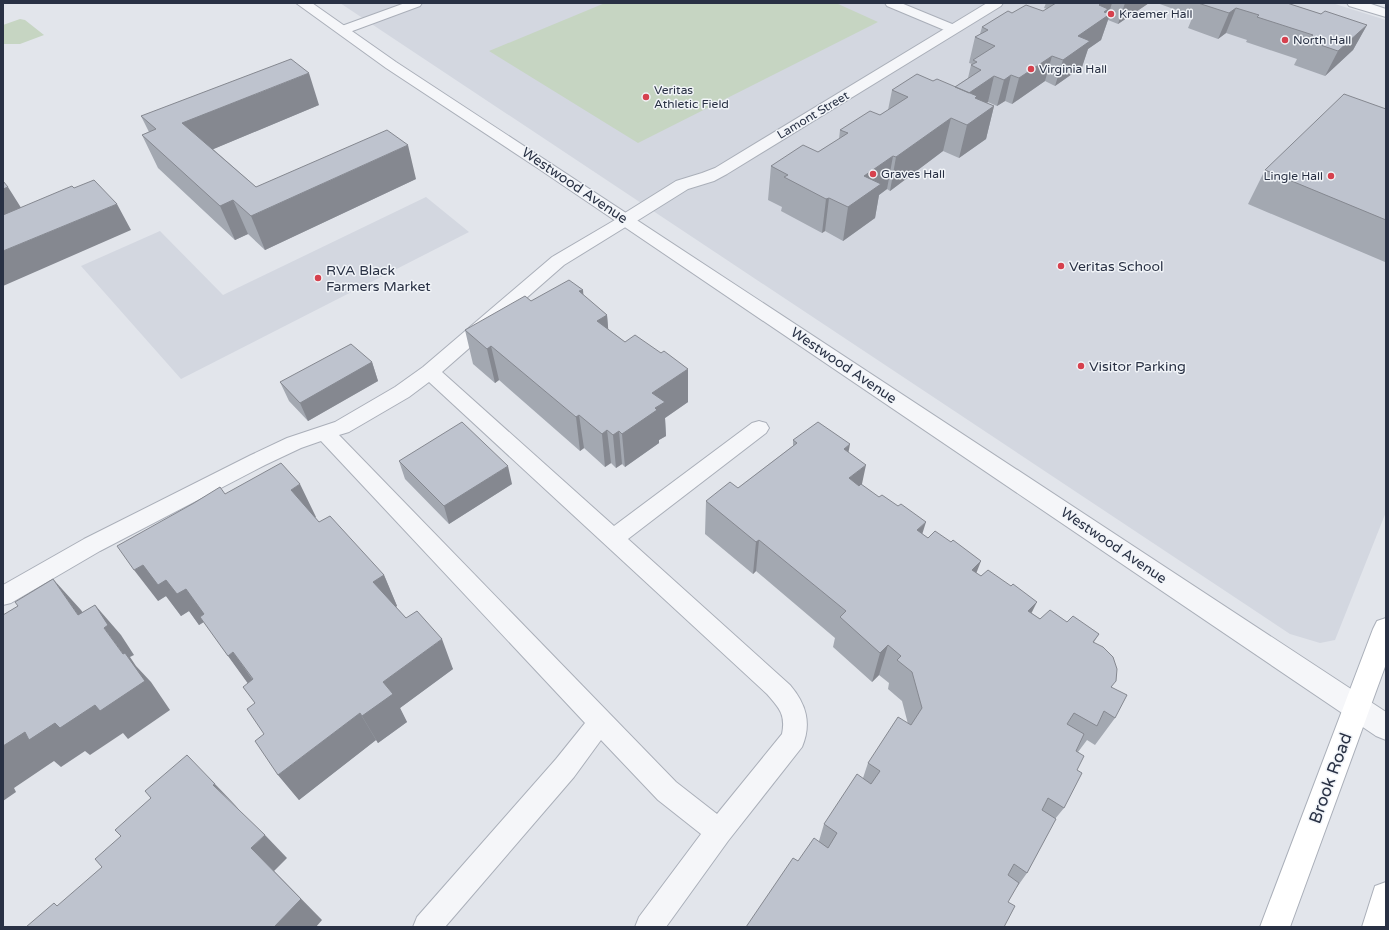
<svg xmlns="http://www.w3.org/2000/svg" width="1389" height="930" viewBox="0 0 1389 930" font-family="'Varela Round',sans-serif">
<style>
.built{fill:#d3d7e0}
.green{fill:#c6d5c2}
.lines{fill:none;stroke-linecap:round;stroke-linejoin:round}
.service-casing{stroke:#aaafb9;stroke-width:2}
.minor-casing{stroke:#aaafb9;stroke-width:2}
.tertiary-casing{stroke:#aaafb9;stroke-width:2}
.secondary-casing{stroke:#aaafb9;stroke-width:2}
.service{fill:#f5f6f9;fill-rule:evenodd}
.minor{fill:#f5f6f9;fill-rule:evenodd}
.tertiary{fill:#f5f6f9;fill-rule:evenodd}
.secondary{fill:#fff;fill-rule:evenodd}
.wall{fill:#a3a8b1}
.shaded-wall{fill:#858890}
.building{fill:#bec3ce;stroke:#858890}
.poi-dot{fill:#d6414e;stroke:#f1f4f8;stroke-width:1.5}
.labels{text-anchor:middle;stroke-width:3;stroke-linejoin:round;paint-order:stroke}
.far-poi-label{font-size:12px;fill:#293144;stroke:#f1f4f8;text-anchor:start}
.far-street-label{font-size:12px;fill:#293144;stroke:#f1f4f8}
.street-label{font-size:14px;fill:#293144;stroke:#f1f4f8}
.poi-label{font-size:14px;fill:#293144;stroke:#f1f4f8;text-anchor:start}
.near-street-label{font-size:17px;fill:#293144;stroke:#f1f4f8}
</style>
<rect width="100%" height="100%" fill="#e2e5eb"/>
<path class="built" d="M340,3H1332L1386,20V512L1335,640L1320,643L1290,634Z
M426,197L469,232L181,379L81,266L160,231L223,295Z"/>
<path class="green" d="M605,3H836L878,22L638,143L489,51Z
M20,19L25,20L44,35L20,44H3V25Z"/>
<g class="lines">
<defs>
<path id="service" d="M405,3H422L420,6L347,33H339L337,30L339,27Z
M885,3H901L957,26L959,29L957,32H949L887,6Z
M626,215L632,217L634,220L632,223L564,265L442,372L614,526L752,423L759,421L766,423L769,428L766,433L628,539L790,685C806,704 812,723 802,747L728,841L666,927H635L639,917L701,834L658,800L601,740L574,777L445,927H413L417,917L556,759L585,723L321,441L301,448L265,465L100,551L11,603L3,605V585L84,539L251,455L287,438L335,422L395,387L423,367L552,257L620,217ZM429,382L767,694C779,708 786,714 782,734L717,814L676,782L339,435L349,432L409,397Z"/>
<path id="minor" d="M987,3H1003L1001,6L727,174L714,181L688,189L632,224L626,225L620,224L617,220L620,216L676,181L702,173L715,168Z
M1347,3H1368L1386,9V17L1349,6Z"/>
<path id="tertiary" d="M296,3H312L396,62L1386,712V740L1376,736L539,169L386,68Z"/>
<path id="secondary" d="M1386,618V664L1290,927H1260L1373,629L1377,621Z
M1386,882V927H1362L1375,886Z"/>
</defs>
<use href="#service" class="service-casing"/>
<use href="#minor" class="minor-casing"/>
<use href="#tertiary" class="tertiary-casing"/>
<use href="#secondary" class="secondary-casing"/>
<use href="#service" class="service"/>
<use href="#minor" class="minor"/>
<use href="#tertiary" class="tertiary"/>
<use href="#secondary" class="secondary"/>
</g>
<path class="wall" d="M1046,3H1149L1118,24L1108,20L1101,40L1088,49L1082,67L1055,86L1045,81L1012,104L1005,101L997,106L988,102L987,103L994,106L986,139L959,158L943,151L890,191L887,189L879,195L875,218L843,241L825,231L822,233L781,211L782,207L768,200L771,166L818,152L839,139L840,130L880,115L888,110L892,90L933,81L955,87L968,78L971,65L972,64L969,63L975,37L980,34L982,27L1012,13L1043,11L1047,9L1044,8Z
M1157,3H1287L1321,14L1367,25L1353,50L1325,76L1294,65L1297,59L1246,42L1247,40L1226,33L1218,39L1188,28L1193,16Z
M319,105L213,149L256,187L416,179L265,250L248,234L235,240L158,168L142,135L149,132L141,116Z
M1386,109V261L1385,262L1248,204L1265,170Z
M583,290V295L607,315L608,329L625,342L661,353L688,369V402L665,418L666,436L659,440V443L625,467L622,464L616,468L611,463L605,467L584,448L580,451L499,380L495,383L473,364L465,330L531,301Z
M372,362L378,381L308,421L289,401L280,382Z
M793,440L848,452L862,485L922,534L1040,619L1067,622L1099,634L1094,642L1112,687L1115,718L1095,745L1087,740L1078,752L1077,770L1064,808L1055,819L1027,873L1017,887L798,861L819,841L824,824L863,778L868,763L908,724L902,701L888,689L889,683L879,675L872,682L833,647L835,638L756,571L753,574L705,534L706,501L738,488L793,446Z
M399,461L512,484L449,524L405,479Z
M225,494L316,517H315L319,522L384,575L397,606L396,607L453,669L400,708L407,722L378,743L376,740L299,800L278,775L248,683L204,622L199,625L189,611L181,616L166,596L158,601Z"/>
<path class="shaded-wall" d="M1102,3H1112L1108,16L1110,14L1101,40L1088,49L1082,67L1055,86L1063,60L1078,36L1099,5Z
M1125,3H1149L1118,24Z
M1236,8L1226,33L1218,39L1229,13Z
M1367,25L1353,50L1325,76L1338,51Z
M1052,56L1045,81L1012,104L1019,78Z
M309,73L319,105L197,156L182,123Z
M1011,75L1005,101L997,106L1004,80Z
M994,76L988,102L974,111L994,106L986,139L959,158L967,125L962,97Z
M951,118L943,151L890,191L896,157Z
M408,145L416,179L265,250L251,216Z
M893,156L887,189L879,195L875,218L843,241L848,207L864,176Z
M8,187L25,214L3,222V189Z
M829,198L825,231L822,233L826,199Z
M233,200L248,234L235,240L220,206Z
M117,204L131,230L3,286V251Z
M583,290L586,324L579,291Z
M607,315L610,349L597,321Z
M491,346L499,380L495,383L487,349Z
M372,362L378,381L308,421L300,403Z
M688,369V402L665,418L666,436L659,440V443L625,467L622,434L652,393Z
M579,415L584,448L580,451L576,417Z
M607,430L611,463L605,467L602,434Z
M619,431L622,464L616,468L613,435Z
M850,444L844,477V449Z
M866,465L859,498L849,478Z
M508,466L512,484L449,524L444,506Z
M300,484L316,517L307,522L291,490Z
M926,522L916,554L917,530Z
M759,540L756,571L753,574L756,542Z
M981,561L969,592L972,570Z
M143,565L166,580L186,589L208,619L199,625L189,611L181,616L166,596L158,601L134,570Z
M384,575L397,606L387,613L373,582Z
M53,579L81,610L105,645L78,615Z
M1037,602L1022,632L1028,611Z
M95,605L121,635L134,655L130,657L136,666L151,682L170,710L128,739L123,733L90,755L85,751L61,767L54,761L14,788L16,792L3,801V746L123,654L104,628Z
M442,639L453,669L400,708L407,722L378,743L362,716L383,682Z
M888,645L879,675L872,682L880,653Z
M233,652L254,682L249,685L228,656Z
M360,713L376,740L299,800L278,775Z
M215,784L239,809L213,785Z
M265,835L287,858L274,871L322,920L316,927H274L251,848Z"/>
<path class="building" d="M1056,3H1102L1099,5L1108,9L1104,12L1110,14L1078,36L1090,41L1063,60L1052,56L1019,78L1011,75L1004,80L994,76L969,93L955,87L981,70L971,65L977,62L973,60L995,46L975,37L988,30L982,27L1008,11L1012,13L1026,5L1043,11Z
M1198,3H1287L1321,14L1325,11L1367,25L1338,51L1306,40L1313,35L1257,17L1259,15L1236,8L1229,13Z
M291,59L309,73L182,123L256,187L387,130L408,145L251,216L233,200L220,206L142,135L156,129L141,116Z
M917,74L933,81L937,79L977,96L975,98L994,106L967,125L951,118L896,157L893,156L864,176L881,184L848,207L829,198L826,199L784,177L788,175L771,166L803,145L818,152L848,133L840,130L870,111L880,115L908,97L892,90Z
M1344,94L1386,109V220L1265,170Z
M94,180L117,204L3,251V215L72,186L74,188Z
M3,181L8,187L3,189Z
M569,280L583,290L579,291L607,315L597,321L625,342L635,335L661,353L664,351L688,369L652,393L665,402L655,408L657,410L622,434L619,431L613,435L607,430L602,434L579,415L576,417L491,346L487,349L465,330L525,296L531,301Z
M351,344L372,362L300,403L280,382Z
M462,422L508,466L444,506L399,461Z
M818,422L850,444L844,449L866,465L849,478L859,486L861,484L879,497L882,495L898,506L901,504L926,522L917,530L928,538L935,531L951,542L953,540L981,561L972,570L981,576L988,570L1011,586L1013,584L1037,602L1028,611L1040,619L1050,610L1067,622L1073,616L1099,634L1093,642L1103,647L1113,657L1117,669L1116,681L1111,687L1127,695L1115,718L1104,711L1097,726L1074,713L1067,724L1084,734L1076,751L1084,756L1077,770L1082,773L1064,808L1048,798L1042,810L1056,819L1027,873L1014,864L1008,875L1019,883L1008,902L1015,906L1004,927H746L793,858L798,861L814,838L828,848L837,833L824,824L857,774L871,784L880,771L868,763L898,717L911,725L922,708L912,672L897,660L901,656L888,645L880,653L840,617L846,611L759,540L756,542L706,501L730,482L738,488L797,443L793,440Z
M281,463L300,484L291,490L319,522L330,516L384,575L373,582L406,618L417,611L442,639L383,682L393,694L362,716L360,713L278,775L255,741L264,734L247,709L255,703L243,687L253,679L233,652L228,656L200,617L204,614L186,589L177,594L166,580L158,585L143,565L134,570L117,546L194,503L220,487L225,494Z
M53,579L78,615L95,605L108,625L104,628L123,654L125,653L145,681L100,711L95,705L60,728L55,723L29,740L25,732L3,746V615L18,606L15,602Z
M187,755L215,784L213,785L265,835L251,848L301,899L274,927H26L54,903L57,906L102,867L95,859L121,836L115,830L151,798L145,791Z"/>
<g class="poi-dot">
<circle cx="1111" cy="14" r="4"/>
<circle cx="1285" cy="40" r="4"/>
<circle cx="1031" cy="69" r="4"/>
<circle cx="646" cy="97" r="4"/>
<circle cx="873" cy="174" r="4"/>
<circle cx="1331" cy="176" r="4"/>
<circle cx="1061" cy="266" r="4"/>
<circle cx="318" cy="278" r="4"/>
<circle cx="1081" cy="366" r="4"/>
</g>
<g class="labels">
<g class="far-poi-label">
<text x="1119" y="18">Kraemer Hall</text>
<text x="1293" y="44">North Hall</text>
<text x="1039" y="73">Virginia Hall</text>
<text x="654" y="94">Veritas<tspan x="654" dy="14">Athletic Field</tspan></text>
<text x="881" y="178">Graves Hall</text>
<text x="1323" y="180" text-anchor="end">Lingle Hall</text>
</g>
<g class="far-street-label">
<text transform="translate(813 115) rotate(-31)" y="4">Lamont Street</text>
</g>
<g class="street-label">
<text transform="translate(575 185) rotate(34)" y="5">Westwood Avenue</text>
<text transform="translate(844 365) rotate(34)" y="5">Westwood Avenue</text>
<text transform="translate(1114 545) rotate(34)" y="5">Westwood Avenue</text>
</g>
<g class="poi-label">
<text x="1069" y="271">Veritas School</text>
<text x="326" y="275">RVA Black<tspan x="326" dy="16">Farmers Market</tspan></text>
<text x="1089" y="371">Visitor Parking</text>
</g>
<g class="near-street-label">
<text transform="translate(1330 778) rotate(-70)" y="6">Brook Road</text>
</g>
</g>
<rect width="1389" height="930" fill="none" stroke="#293144" stroke-width="8"/>
</svg>
